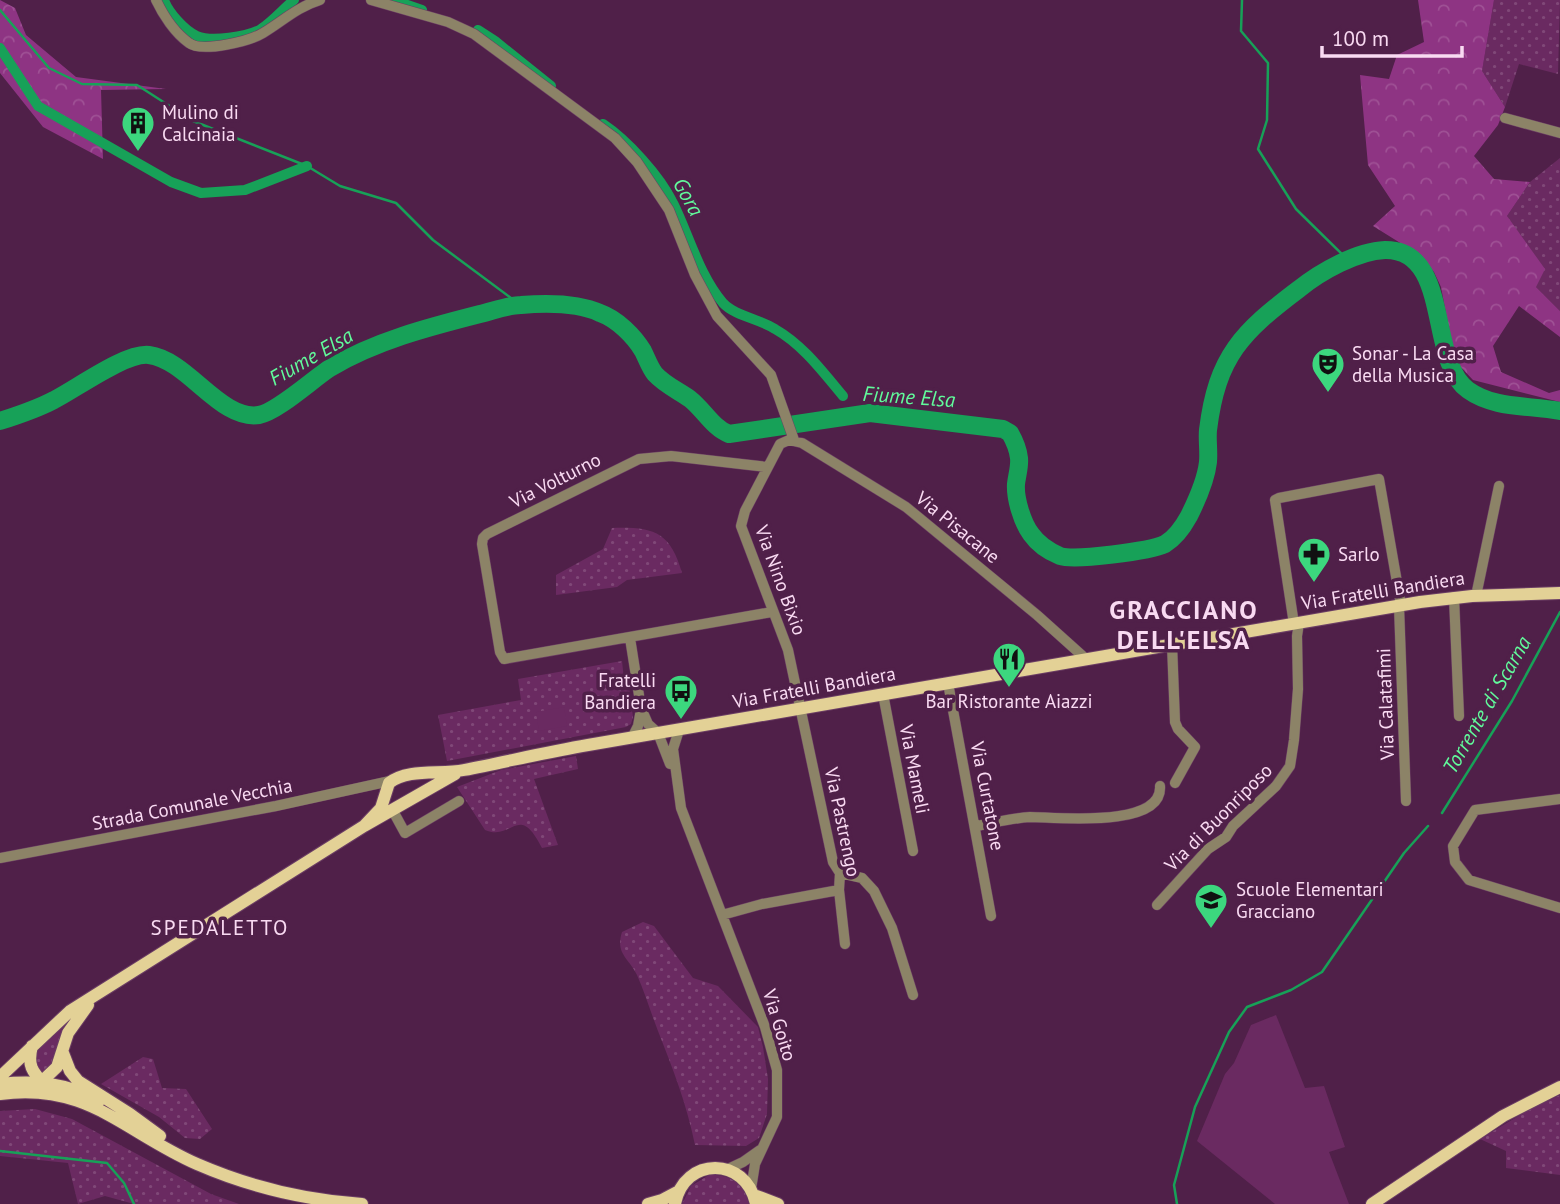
<svg xmlns="http://www.w3.org/2000/svg" width="1560" height="1204" viewBox="0 0 1560 1204" font-family="'PT Sans',sans-serif">
<style>
.grass{fill:url(#grass-dots)}
.forest{fill:url(#forest-crowns)}
.garden{fill:#6a2a61}
.lines{fill:none;stroke-linecap:round;stroke-linejoin:round}
.stream{stroke:#17a158;stroke-width:2.5}
.canal{stroke:#17a158;stroke-width:10}
.river{stroke:#17a158;stroke-width:18}
.minor-casing{stroke:#6b3e64;stroke-width:11}
.major-casing{stroke:#6b3e64;stroke-width:14}
.minor{stroke:#8c8367;stroke-width:10}
.major{stroke:#e3d196;stroke-width:12}
.labels{text-anchor:middle;stroke-width:7;stroke-linejoin:round;paint-order:stroke}
.poi-label{font-size:19px;fill:#f9daf2;stroke:#502049;text-anchor:start}
.street-label{font-size:19px;fill:#f9daf2;stroke:#502049}
.water-label{font-size:21px;font-style:italic;fill:#61fa9b;stroke:#502049}
.neighbourhood-label{font-size:21px;letter-spacing:2px;fill:#f9daf2;stroke:#502049}
.district-label{font-size:26px;font-weight:bold;letter-spacing:2px;fill:#f9daf2;stroke:#502049}
</style>
<defs>
<pattern id="grass-dots" width="8" height="8" patternUnits="userSpaceOnUse" patternTransform="scale(1.75)"><rect width="8" height="8" fill="#6a2a61"/><path d="M2 2h.1M6 6h.1" fill="none" stroke="#804878" stroke-width="1.8" stroke-linecap="round"/></pattern>
<pattern id="forest-crowns" width="20" height="18" patternUnits="userSpaceOnUse" patternTransform="scale(1.75)"><rect width="20" height="18" fill="#8e3483"/><path d="M2 6a3 3 0 1 1 6 0M12 15a3 3 0 1 1 6 0" fill="none" stroke="#9f5195"/></pattern>
</defs>
<rect width="100%" height="100%" fill="#502049"/>
<path class="grass" d="M1494,0H1560L1558,74L1519,64L1505,107L1482,71Z
M1560,158V311L1536,287L1507,216L1530,182Z
M612,528C653,527 670,531 682,573L627,580L617,587L556,595V575L603,549Z
M622,661L624,680H628L633,717L631,724L626,727L447,761L438,715L521,700L518,679Z
M576,756L578,769L534,779L558,845L542,848C518,801 513,842 485,830L457,787L501,770Z
M643,922L654,926L693,978L718,986L758,1027L763,1047L768,1079L767,1114L759,1138L746,1146L695,1145C687,1105 673,1069 658,1031C651,1013 645,993 637,975C629,958 615,954 622,932Z
M64,1022L67,1025L53,1067L41,1074L32,1055Z
M143,1057L153,1059L162,1088L186,1089L212,1129L200,1139L185,1138L159,1117L101,1084Z
M1560,1095V1175L1506,1168V1151L1480,1139L1530,1109Z
M35,1109L72,1119L211,1194L239,1204H134L105,1196L78,1204L68,1163L0,1156V1111Z
M709,1175C730,1174 744,1183 749,1204H682L691,1186Z"/>
<path class="forest" d="M0,0L15,8L26,35L76,77L166,89L101,90L103,159L43,127L0,73Z
M1418,0H1494L1482,71L1505,107L1498,125L1474,156L1494,179L1530,182L1507,216L1545,269L1536,287L1560,311V337L1519,306L1493,346L1501,372L1549,393L1560,390V402L1473,380L1455,361L1441,287L1434,272L1425,261L1410,249L1373,226L1395,206L1368,165L1360,75L1389,79L1397,55L1424,42Z"/>
<path class="garden" d="M564,707L567,726L539,731L536,712Z
M1276,1015L1305,1088L1324,1086L1345,1147L1329,1152L1349,1204H1275L1197,1141L1225,1074L1234,1063L1251,1025Z"/>
<g class="lines">
<path class="stream" d="M1242,0L1241,31L1268,63L1267,120L1258,149L1296,209L1348,260
M0,10L49,68L82,84L137,85L193,121L307,166L340,186L396,203L433,240L519,304
M1442,813L1512,701L1560,612
M0,1151L107,1163L124,1183L134,1204
M1177,1204L1174,1185L1195,1107L1229,1032L1247,1007L1291,990L1322,972L1404,853L1428,826"/>
<path class="canal" d="M164,0C168,12 185,31 197,36C211,42 247,37 261,29C273,21 283,9 294,0
M393,0L422,10
M478,30L495,41L551,86
M0,48L38,106L171,182L201,193L245,190L307,166
M603,124C627,140 660,176 673,203C689,235 699,275 723,303C735,316 760,319 775,329C803,345 822,371 843,396"/>
<path class="river" d="M0,421C19,415 37,409 54,400C76,389 126,352 149,355C188,360 220,421 259,415C277,412 313,379 330,368C375,341 429,327 480,314C493,311 508,305 521,305C545,303 578,303 600,313C617,319 634,336 643,351C647,359 650,368 655,374C665,385 679,391 690,399C704,410 713,428 729,434L870,413L1003,429L1010,433C1014,440 1018,449 1019,458C1020,466 1017,475 1016,484C1015,498 1022,522 1031,534C1038,544 1048,551 1060,556C1075,561 1150,551 1165,544C1175,538 1183,527 1189,516C1197,500 1206,480 1208,462C1209,451 1207,440 1208,430C1217,356 1242,332 1299,289C1320,272 1357,251 1385,250C1452,249 1427,361 1468,390C1494,409 1530,405 1560,411"/>
<defs>
<path id="minor" d="M156,0C163,15 175,33 189,43C202,53 250,41 263,33C283,21 297,7 320,0
M371,0L448,22L474,34L615,138L637,162L669,210L695,275L717,316L771,375L794,440
M1505,118L1560,133
M767,467L671,456L639,459L487,534L483,538L482,544L500,652L504,659L772,612
M1476,596L1499,486
M1454,597L1459,716
M1399,606L1406,801
M1294,624L1275,500L1279,498L1379,479L1401,605
M630,638L641,708L648,724L658,733L670,764
M1172,644L1175,722L1178,729L1195,747L1175,783
M948,683L991,916
M883,694L913,851
M679,730L673,749L681,808L765,1027L777,1070V1117L755,1164L751,1189
M632,738L638,726L641,709
M1560,799L1475,810L1453,846L1455,862L1469,880L1560,908
M393,811L405,833L459,801
M976,826C994,823 1012,818 1030,817C1055,817 1163,829 1160,786
M0,858L276,806L390,781
M840,873L862,878L874,891L892,928L913,995
M1157,905L1208,849L1226,837L1233,826L1276,786L1290,766L1294,740L1298,689L1297,636L1299,623
M722,915L762,904L839,890
M845,944L839,890L840,873L833,862L788,650L741,526L745,511L780,444L789,440L802,443L906,507L1037,615L1086,659
M728,1169L743,1162L760,1150"/>
<path id="major" d="M364,826L381,808L389,783C408,768 441,775 464,770C505,762 547,752 588,745L1420,602L1472,596L1560,593
M32,1046C27,1065 32,1072 45,1085
M63,1053L70,1071L78,1081L130,1114L160,1136
M0,1077L70,1011L364,826L455,774
M0,1084C36,1080 67,1083 99,1101
M38,1085L57,1067L68,1033L88,1005
M0,1094C88,1082 124,1132 197,1164C250,1187 305,1200 362,1204
M754,1195L778,1204
M648,1204L662,1200L679,1191
M675,1204C684,1156 746,1156 756,1204
M1372,1204L1503,1116L1560,1087"/>
</defs>
<use href="#minor" class="minor-casing"/>
<use href="#major" class="major-casing"/>
<use href="#minor" class="minor"/>
<use href="#major" class="major"/>
</g>
<defs>
<symbol id="building-pin" viewBox="-11 -11 22 30"><path d="M0 17L-7.5 6A9.5 9.5 0 1 1 7.5 6Z" fill="#3cd77e" stroke="#502049"/><path d="M-4-6H4V6H1V3H-1V6H-4ZM-2.5-4.3h1.7v1.8h-1.7ZM.8-4.3h1.7v1.8H.8ZM-2.5-1h1.7V.8h-1.7ZM.8-1h1.7V.8H.8Z" fill="#111"/></symbol>
<symbol id="theatre-pin" viewBox="-11 -11 22 30"><path d="M0 17L-7.5 6A9.5 9.5 0 1 1 7.5 6Z" fill="#3cd77e" stroke="#502049"/><path d="M-5-5.5Q0-4 5-5.5V0Q5 5 0 6Q-5 5-5 0ZM-3.3-2.5H-1v1.5H-3.3ZM1-2.5H3.3v1.5H1ZM-2.8 1Q0 5.5 2.8 1Z" fill="#111"/></symbol>
<symbol id="pharmacy-pin" viewBox="-11 -11 22 30"><path d="M0 17L-7.5 6A9.5 9.5 0 1 1 7.5 6Z" fill="#3cd77e" stroke="#502049"/><path d="M-2-6h4v4h4v4h-4v4h-4v-4h-4v-4h4Z" fill="#111"/></symbol>
<symbol id="restaurant-pin" viewBox="-11 -11 22 30"><path d="M0 17L-7.5 6A9.5 9.5 0 1 1 7.5 6Z" fill="#3cd77e" stroke="#502049"/><path d="M-5-6h1v4h1v-4h1v4h1v-4h1v5L-1.5 .5V6h-2V.5L-5-1ZM5-6V6H3V1.5H1.5Q1.5-4 5-6Z" fill="#111"/></symbol>
<symbol id="bus-pin" viewBox="-11 -11 22 30"><path d="M0 17L-7.5 6A9.5 9.5 0 1 1 7.5 6Z" fill="#3cd77e" stroke="#502049"/><path d="M-5-6H5V4H4V6H2V4H-2V6H-4V4H-5ZM-3.5-4V0h7V-4ZM-3.5 1.2v1.5H-2V1.2ZM2 1.2v1.5H3.5V1.2Z" fill="#111"/></symbol>
<symbol id="school-pin" viewBox="-11 -11 22 30"><path d="M0 17L-7.5 6A9.5 9.5 0 1 1 7.5 6Z" fill="#3cd77e" stroke="#502049"/><path d="M0-5L7-2L0 1L-7-2ZM-4 1L0 2.5L4 1V4Q0 6-4 4Z" fill="#111"/></symbol>
</defs>
<g fill-rule="evenodd">
<use href="#building-pin" x="119" y="104" width="38" height="52"/>
<use href="#theatre-pin" x="1309" y="345" width="38" height="52"/>
<use href="#pharmacy-pin" x="1295" y="535" width="38" height="52"/>
<use href="#restaurant-pin" x="990" y="640" width="38" height="52"/>
<use href="#bus-pin" x="662" y="672" width="38" height="52"/>
<use href="#school-pin" x="1192" y="881" width="38" height="52"/>
</g>
<g class="labels">
<g class="poi-label">
<text x="162" y="119">Mulino di<tspan x="162" dy="22">Calcinaia</tspan></text>
<text x="1352" y="360">Sonar - La Casa<tspan x="1352" dy="22">della Musica</tspan></text>
<text x="1338" y="561">Sarlo</text>
<text x="656" y="687" text-anchor="end">Fratelli<tspan x="656" dy="22">Bandiera</tspan></text>
<text x="1009" y="708" text-anchor="middle">Bar Ristorante Aiazzi</text>
<text x="1236" y="896">Scuole Elementari<tspan x="1236" dy="22">Gracciano</tspan></text>
</g>
<g class="street-label">
<text transform="translate(555 480) rotate(-27)" y="7">Via Volturno</text>
<text transform="translate(958 527) rotate(39)" y="7">Via Pisacane</text>
<text transform="translate(781 580) rotate(70)" y="7">Via Nino Bixio</text>
<text transform="translate(1383 590) rotate(-9)" y="7">Via Fratelli Bandiera</text>
<text transform="translate(814 687) rotate(-10)" y="7">Via Fratelli Bandiera</text>
<text transform="translate(1385 704) rotate(-92)" y="7">Via Calatafimi</text>
<text transform="translate(915 769) rotate(79)" y="7">Via Mameli</text>
<text transform="translate(988 796) rotate(79)" y="7">Via Curtatone</text>
<text transform="translate(192 804) rotate(-11)" y="7">Strada Comunale Vecchia</text>
<text transform="translate(1218 817) rotate(-45)" y="7">Via di Buonriposo</text>
<text transform="translate(843 822) rotate(78)" y="7">Via Pastrengo</text>
<text transform="translate(780 1025) rotate(73)" y="7">Via Goito</text>
</g>
<g class="water-label">
<text transform="translate(688 197) rotate(61)" y="7">Gora</text>
<text transform="translate(311 357) rotate(-30)" y="7">Fiume Elsa</text>
<text transform="translate(909 397) rotate(4)" y="7">Fiume Elsa</text>
<text transform="translate(1487 705) rotate(-60)" y="7">Torrente di Scarna</text>
</g>
<g class="neighbourhood-label">
<text x="220" y="935">SPEDALETTO</text>
</g>
<g class="district-label">
<text x="1184" y="619">GRACCIANO<tspan x="1184" dy="30">DELL'ELSA</tspan></text>
</g>
</g>
<path d="M1322 46v10h140v-10" fill="none" stroke="#f9daf2" stroke-width="3.5"/>
<text x="1332" y="46" font-size="21" fill="#f9daf2" stroke="#502049" stroke-width="5" paint-order="stroke">100 m</text>
</svg>
